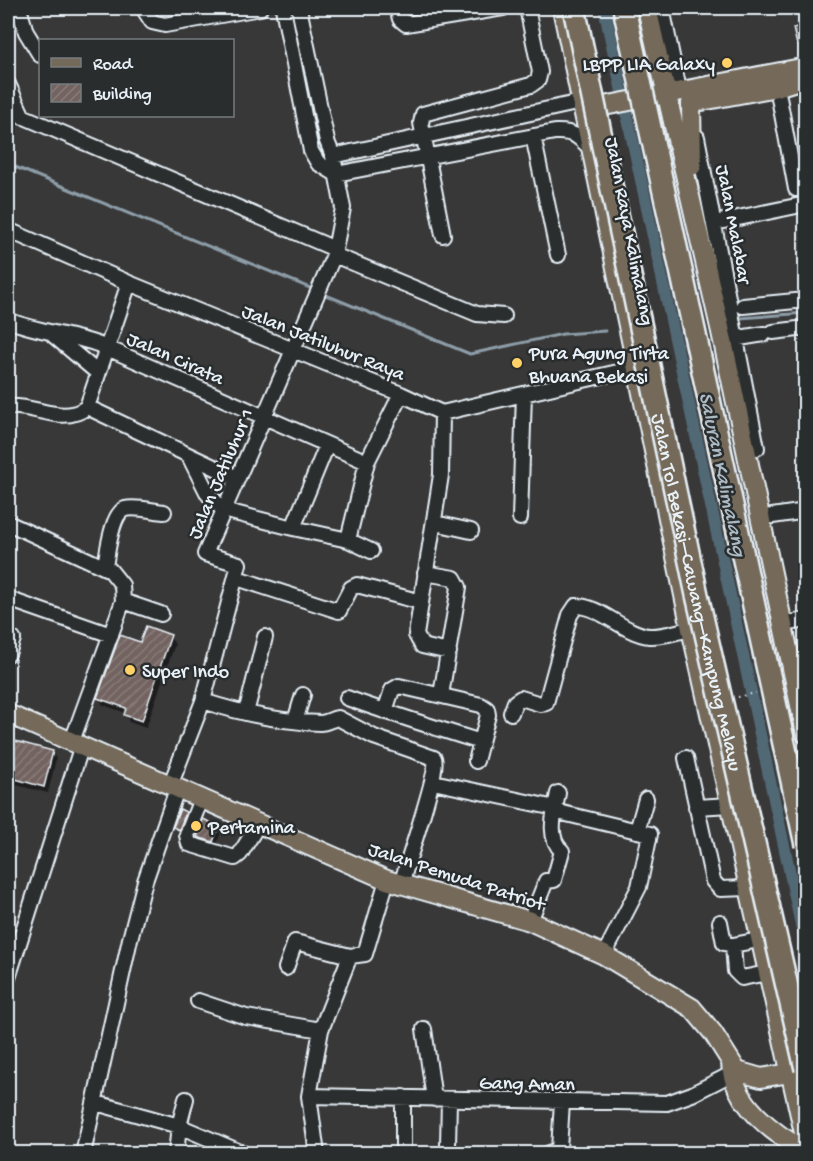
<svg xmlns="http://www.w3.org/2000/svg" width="813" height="1161" viewBox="0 0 813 1161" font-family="'Gochi Hand',sans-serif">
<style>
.shadow{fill:#0007}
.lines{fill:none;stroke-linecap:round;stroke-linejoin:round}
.stream{stroke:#8d9ea9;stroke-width:3}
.canal{stroke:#516775;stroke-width:12}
.building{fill:url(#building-hatch);stroke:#e8f1f8;stroke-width:1.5}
.minor-casing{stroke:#e8f1f8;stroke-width:18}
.major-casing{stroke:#e8f1f8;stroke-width:22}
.path{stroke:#e8f1f8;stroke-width:2;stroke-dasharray:1.5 4.5;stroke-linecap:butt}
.minor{stroke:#2a2d2e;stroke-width:14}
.major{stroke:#746a5a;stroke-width:18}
.highway-bridge-casing{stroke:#e8f1f8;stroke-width:26;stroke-linecap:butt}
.highway-bridge{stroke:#746a5a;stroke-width:21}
.poi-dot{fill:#ffd166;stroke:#2a2d2e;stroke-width:2}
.labels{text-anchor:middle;stroke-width:5;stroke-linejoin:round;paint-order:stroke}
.poi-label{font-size:20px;fill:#e8f1f8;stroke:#2a2d2e;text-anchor:start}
.street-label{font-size:20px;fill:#e8f1f8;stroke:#2a2d2e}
.water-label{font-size:21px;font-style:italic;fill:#acbac4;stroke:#2a2d2e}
</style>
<defs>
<pattern id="building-hatch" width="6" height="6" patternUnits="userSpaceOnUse" patternTransform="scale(1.5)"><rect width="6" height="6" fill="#736461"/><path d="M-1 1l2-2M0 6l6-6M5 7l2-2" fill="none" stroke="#877b78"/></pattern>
</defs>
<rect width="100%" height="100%" fill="#393838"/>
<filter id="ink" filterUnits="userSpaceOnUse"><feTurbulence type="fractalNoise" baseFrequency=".0167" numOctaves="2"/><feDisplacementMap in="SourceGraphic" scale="12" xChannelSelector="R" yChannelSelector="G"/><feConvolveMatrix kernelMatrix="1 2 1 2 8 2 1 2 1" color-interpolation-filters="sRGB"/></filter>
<g filter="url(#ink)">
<path class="shadow" d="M806,27V46L800,47L798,44Z
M170,637L175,644L146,728L129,722L126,713L103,705L99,698L141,644Z
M9,741L52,752L56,759L48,793L8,783Z
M185,813L188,818L182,834L175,827Z
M218,827L221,832L216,846L201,841L198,836Z"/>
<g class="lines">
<path class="stream" d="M8,164L315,290
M321,293L470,354L563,334L605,331
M740,318L806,313"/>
<path class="canal" d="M604,8L806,948"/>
</g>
<path class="building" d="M806,25V42L797,45L793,28Z
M146,626L171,635L142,721L124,715L126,708L97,698L120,635L140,642Z
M8,739L53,751L44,787L8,777Z
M180,809L186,812L179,830L173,827Z
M203,819L219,826L213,842L197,837Z"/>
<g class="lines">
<defs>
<path id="minor" d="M19,8L26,32L40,55
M143,8L152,22L165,25L260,8
M283,8L311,151L318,163L336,174L555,132C574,131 579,137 592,150
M299,8L327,141L333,156L581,102
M397,8L400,19L406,24L503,8
M662,8L679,90
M8,84L23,117
M777,87L796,189
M8,110L335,249
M533,136L558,255
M697,137L757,448
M714,223L806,204
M8,230L129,283L401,394L442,413L635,368
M443,235L421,123L423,114L531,85L538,80L540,72L527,8
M334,255L477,314L504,316
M743,306L806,300
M8,320C39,333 74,334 105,347L367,462L348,540
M773,332L806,328
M53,335L98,373
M727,340L764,334
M8,407C35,404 63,426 87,407L129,283
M87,407L237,478
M442,413L441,475L416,635L422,646L449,652
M327,445L293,528L348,540L371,551
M190,458L208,494L223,510L293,528
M367,462L401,394
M520,518L524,394
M759,518L806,511
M8,523L110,570L122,585L123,601L72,741
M435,523L471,531
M105,567C107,554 112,513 125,509C136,506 153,511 164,512
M425,573L454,578L459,587L441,695
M243,580L339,611L351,588L357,585L421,602
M8,599L111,635
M123,601L161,614
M783,624L806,620
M8,654L13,639
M347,698C391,714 436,728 481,742L488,715L487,709L481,705L399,686L392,690L385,711
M203,701C240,713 281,722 320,723C327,723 331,719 338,718L374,737L434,758C440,768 406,866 401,885
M246,713L265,637
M511,713L515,702L521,698L540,704L546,703L570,615L576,606C599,605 625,634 649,636C662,637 678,631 691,629
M295,721L303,695
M686,758L713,881L720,889L748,888
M476,761L481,742
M433,782L555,808
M170,786L203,701L239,564L205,554L334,255L343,208L333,156
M201,799L187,835L189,844L235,858L240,854L259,823
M696,807L731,805
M554,811L650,834L639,887L604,955
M637,831L646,799
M530,921L546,881L554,880L562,851C546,837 555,811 558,793
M720,922L724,943L733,945L759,940
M733,945L735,971L742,978L767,973
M350,956L365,954L387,880
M286,968L295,942L350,956L321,1030
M8,978L82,745
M198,1001L246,1017L321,1030L309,1096L317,1154
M424,1029L434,1099
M309,1096L667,1103L692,1094L737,1071
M96,1103L179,1126L245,1154
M403,1145V1097
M448,1145L449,1100
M83,1154L130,939L145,881L177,789
M176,1154L179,1126L186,1099
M547,1154L559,1149L562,1102"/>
<path id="major" d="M562,8L691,629L806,1142
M647,8L721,332L806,734
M583,110L796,69L806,73
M692,166L691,103L777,87L806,78
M8,714L387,880L530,921L604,955L692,1008L713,1033L737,1071L761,1078L789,1073
M731,1063C733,1103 773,1134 806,1151"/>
</defs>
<use href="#minor" class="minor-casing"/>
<use href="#major" class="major-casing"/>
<path class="path" d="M738,697L756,693"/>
<use href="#minor" class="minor"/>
<use href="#major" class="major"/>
<defs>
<g id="highway-bridge">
<path id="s1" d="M574,8L697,595L806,1069"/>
<path d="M624,8L806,845"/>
</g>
</defs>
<use href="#highway-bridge" class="highway-bridge-casing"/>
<use href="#highway-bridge" class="highway-bridge"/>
</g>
</g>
<g class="poi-dot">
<circle cx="727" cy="63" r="6"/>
<circle cx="517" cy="363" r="6"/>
<circle cx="130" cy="670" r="6"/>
<circle cx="196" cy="826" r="6"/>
</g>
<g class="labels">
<g class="poi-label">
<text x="715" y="70" text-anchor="end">LBPP LIA Galaxy</text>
<text x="529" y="359">Pura Agung Tirta<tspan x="529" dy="23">Bhuana Bekasi</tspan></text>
<text x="142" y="677">Super Indo</text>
<text x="208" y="833">Pertamina</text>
</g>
<g class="street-label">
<text transform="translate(735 224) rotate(79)" y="7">Jalan Malabar</text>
<text transform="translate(631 231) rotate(79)" y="7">Jalan Raya Kalimalang</text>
<text transform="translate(324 341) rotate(22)" y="7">Jalan Jatiluhur Raya</text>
<text transform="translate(176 357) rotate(24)" y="7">Jalan Cirata</text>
<text transform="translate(219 473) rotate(-67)" y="7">Jalan Jatiluhur 1</text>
<text dy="7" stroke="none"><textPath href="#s1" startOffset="597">Jalan Tol Bekasi–Cawang–Kampung Melayu</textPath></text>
<text transform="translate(457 875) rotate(18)" y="7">Jalan Pemuda Patriot</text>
<text transform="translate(527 1082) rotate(1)" y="7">Gang Aman</text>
</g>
<g class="water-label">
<text transform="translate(724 474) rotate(78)" y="7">Saluran Kalimalang</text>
</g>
</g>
<rect width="813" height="1161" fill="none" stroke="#2a2d2e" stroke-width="30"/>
<rect x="15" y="15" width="783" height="1131" fill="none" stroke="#e8f1f8" stroke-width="2" filter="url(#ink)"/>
<rect x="39" y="39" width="195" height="78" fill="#2a2d2e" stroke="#767b7f" stroke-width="1.5"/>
<rect x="51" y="58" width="30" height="9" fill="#746a5a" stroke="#767b7f" stroke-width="1.5"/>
<text x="93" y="69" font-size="18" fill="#e8f1f8">Road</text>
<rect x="51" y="84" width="30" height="18" fill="url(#building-hatch)" stroke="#767b7f" stroke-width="1.5"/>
<text x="93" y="99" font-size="18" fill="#e8f1f8">Building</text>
</svg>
